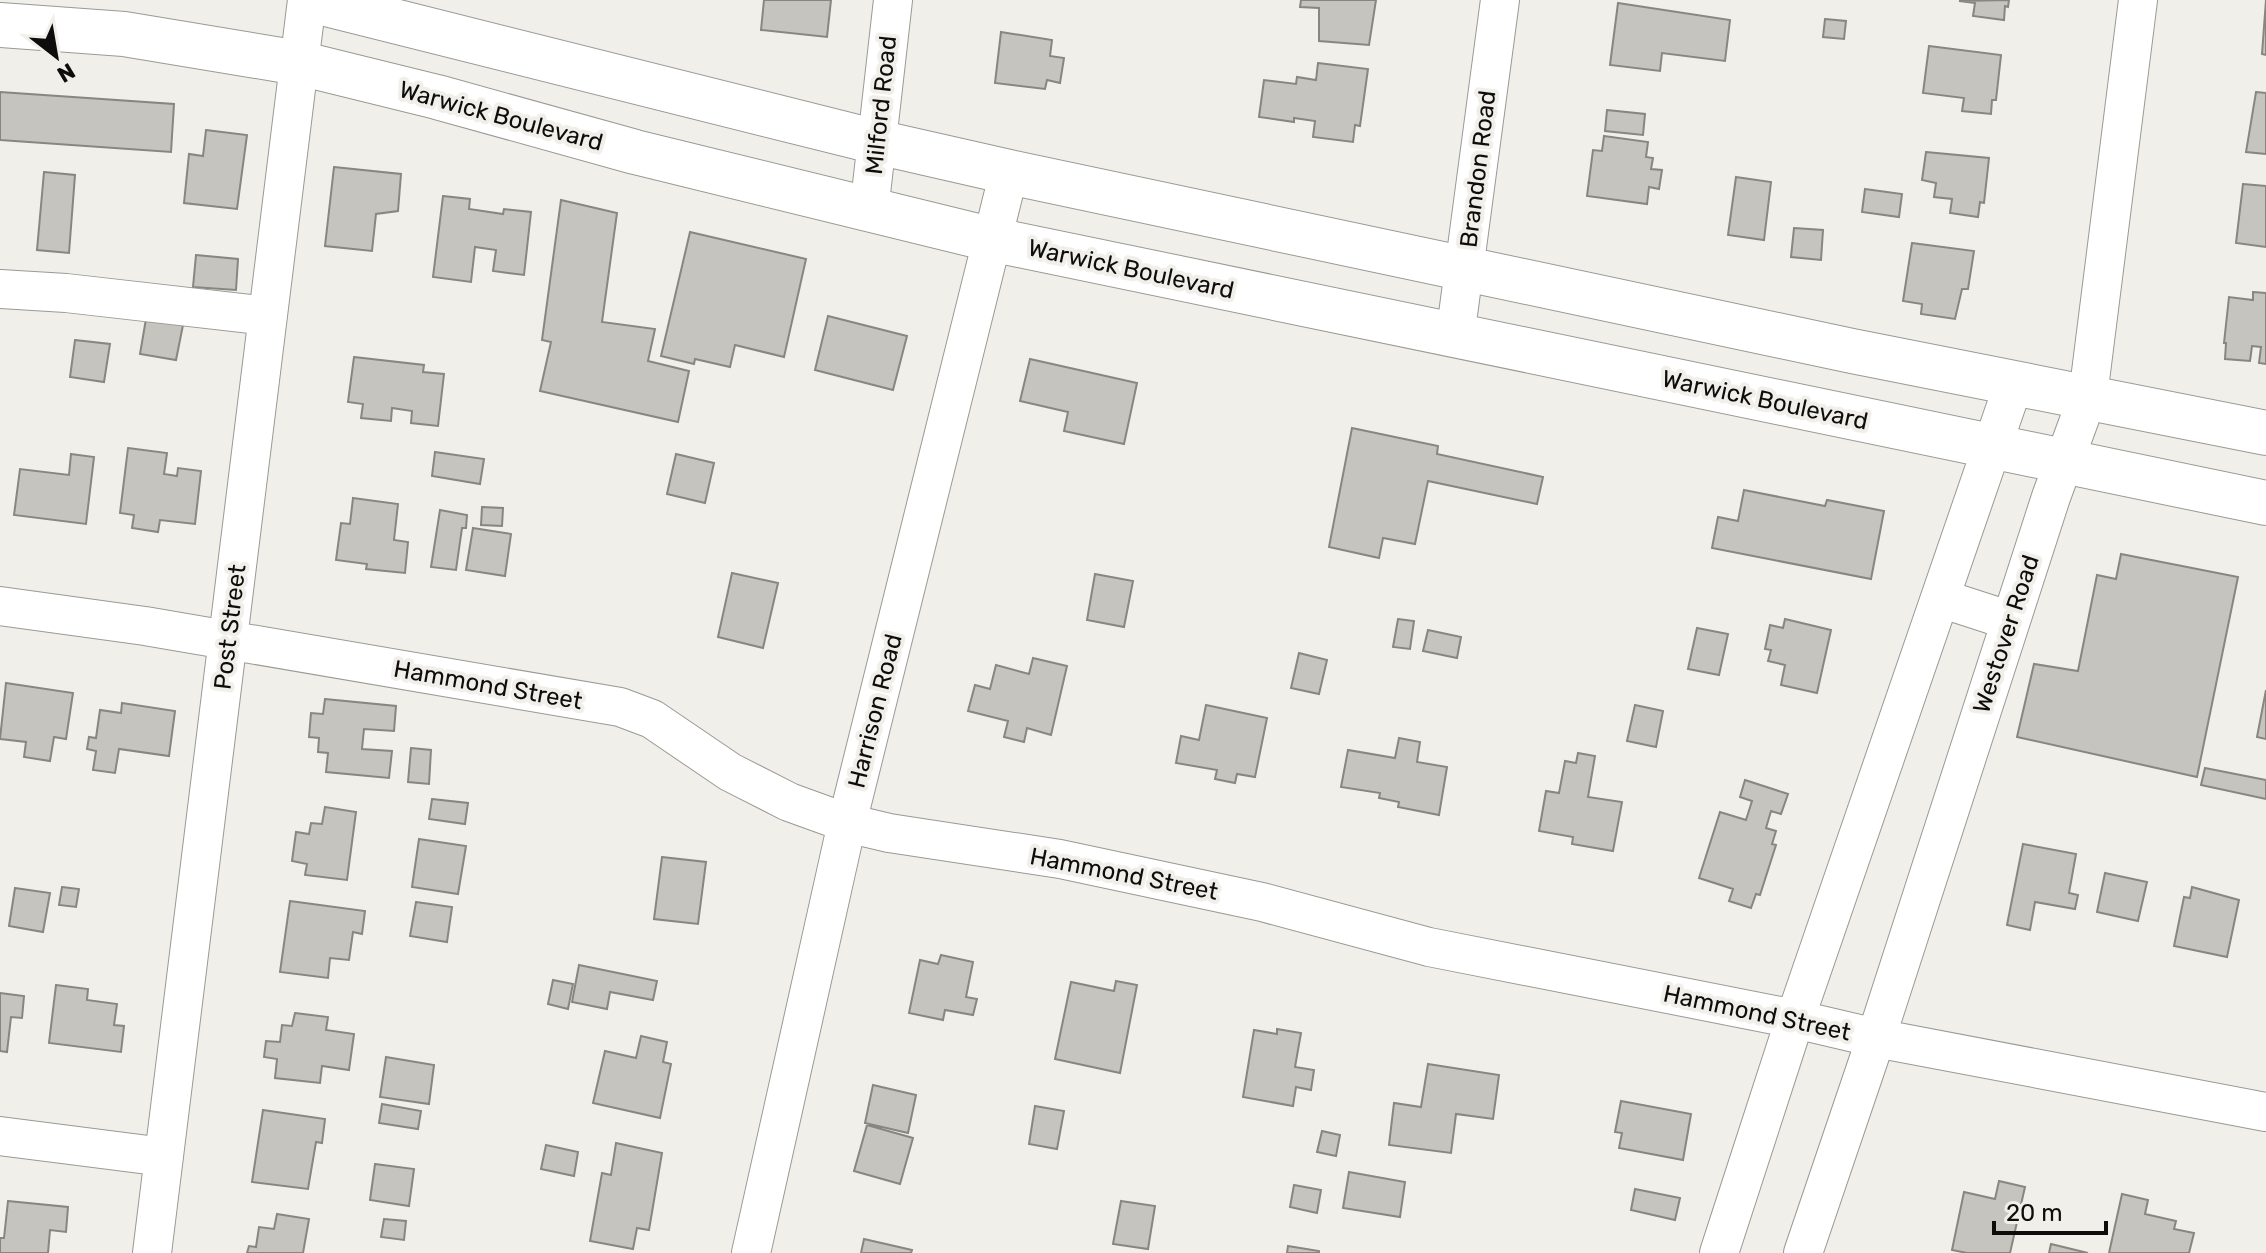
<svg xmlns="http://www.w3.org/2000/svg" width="2266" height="1253" viewBox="0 0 2266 1253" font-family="Rubik,sans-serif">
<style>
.building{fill:#c6c4bf;stroke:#878681;stroke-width:2}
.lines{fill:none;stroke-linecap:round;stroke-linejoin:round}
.minor-casing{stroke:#9b9994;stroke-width:40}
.major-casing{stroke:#9b9994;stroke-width:46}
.minor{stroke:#fff;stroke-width:38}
.major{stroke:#fff;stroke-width:44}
.labels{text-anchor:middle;stroke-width:8;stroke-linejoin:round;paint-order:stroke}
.street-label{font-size:24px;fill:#0e0d0b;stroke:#f1efea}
</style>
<rect width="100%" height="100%" fill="#f1efea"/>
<path class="building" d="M764,0H831L827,37L761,30Z
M1301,0H1376L1369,45L1319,41V8L1300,7Z
M2009,0L2008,7L2005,6L2004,20L1973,16L1975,3L1959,1Z
M2266,0V55L2262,54Z
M1618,3L1730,20L1725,61L1662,53L1660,71L1610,65Z
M1825,19L1846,21L1844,39L1823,37Z
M1001,32L1052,40L1050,56L1064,58L1060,83L1047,80L1045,89L995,83Z
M1929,46L2001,55L1996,100H1992L1991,114L1962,111L1964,98L1923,93Z
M1318,63L1368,69L1360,126L1355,125L1353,142L1313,137L1315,121L1294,118V122L1259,117L1264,80L1296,84L1297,77L1316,80Z
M0,92L174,104L171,152L0,140Z
M2256,92L2266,93V154L2246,152Z
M1607,110L1645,114L1643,135L1605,131Z
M206,130L247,135L237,209L184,203L189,154L203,156Z
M1604,136L1648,142L1646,157L1653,158L1651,169L1662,170L1659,189L1649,187L1647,204L1587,196L1593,150L1602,151Z
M1926,152L1989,158L1984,203L1980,202L1978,217L1950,213L1952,199L1934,197L1936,183L1922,180Z
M334,167L401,174L398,211L376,214L372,251L325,246Z
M44,172L75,175L69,253L37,250Z
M1736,177L1771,182L1764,240L1728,235Z
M2243,184L2266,186V247L2236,243Z
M1865,189L1902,194L1899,217L1862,212Z
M443,196L470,199L469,209L503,214L504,209L531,212L524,275L493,271L496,250L475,247L471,282L433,277Z
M561,200L617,213L602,322L655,329L648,361L689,371L678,422L540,391L551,342L542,340Z
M1794,228L1823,230L1821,260L1791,257Z
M690,232L806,259L784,357L735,345L730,367L695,359L694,364L661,356Z
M1912,243L1974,251L1968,289H1962L1955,319L1921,314L1922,304L1903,301Z
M196,255L238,259L236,290L193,287Z
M2253,292L2266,293V364L2259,363L2261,347L2252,346L2250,361L2225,359L2226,343H2224L2229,297L2253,300Z
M147,313L184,320L176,360L140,354Z
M828,316L907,336L893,390L815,370Z
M75,340L110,344L104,382L70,377Z
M354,357L424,365L423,372L444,374L438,426L411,423L412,411L392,408L391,421L361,418L363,404L348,402Z
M1030,359L1137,383L1124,444L1064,431L1068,412L1020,401Z
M1352,428L1438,446L1437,454L1543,477L1537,504L1428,481L1415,544L1383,538L1379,558L1329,547Z
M128,448L167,453L164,474L177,476L178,468L201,471L195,524L160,520L158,532L132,528L134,515L120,513Z
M435,452L484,459L480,484L432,476Z
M71,454L94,457L86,524L14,515L20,469L69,475Z
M676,454L714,463L705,503L667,494Z
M1744,490L1825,506L1827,500L1884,511L1871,579L1712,548L1718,517L1738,521Z
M353,498L398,504L394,540L408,542L405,573L366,569L367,564L336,560L341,523L350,524Z
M482,507L503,508L502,526L481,525Z
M440,510L467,515L466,528H462L456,570L431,567Z
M473,528L511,534L505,576L466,570Z
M2121,554L2238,577L2197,777L2017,737L2034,664L2078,671L2097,575L2116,579Z
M732,573L778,583L763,648L718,637Z
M1095,574L1133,581L1124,627L1087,620Z
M1398,619L1414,621L1410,649L1393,647Z
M1785,619L1831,630L1817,693L1781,685L1785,665L1768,661L1771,650L1765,649L1770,625L1783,628Z
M1697,628L1728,634L1719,675L1688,669Z
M1428,630L1461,637L1457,658L1423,651Z
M1299,653L1327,660L1319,694L1291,688Z
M1033,658L1067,666L1051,735L1027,728L1024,742L1004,737L1008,721L968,711L975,685L990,689L996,665L1029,674Z
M6,683L73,693L66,739L54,737L50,761L24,757L26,742L0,739Z
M2266,690V739L2257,737Z
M325,699L396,706L394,731L364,729L362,749L392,751L389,778L326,772L328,753L318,752L319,738L309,737L311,713L323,714Z
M122,703L175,711L169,756L119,749L115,773L93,770L96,751L87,749L89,737L96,738L100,710L121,713Z
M1206,705L1267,718L1255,777L1237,774L1235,783L1215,779L1217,770L1176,763L1181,736L1199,740Z
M1635,705L1663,711L1656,747L1627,741Z
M1399,738L1420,742L1417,762L1447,767L1439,815L1398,807L1399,802L1379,798L1380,793L1341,787L1348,750L1395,758Z
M411,748L431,750L429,784L408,782Z
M1578,753L1595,756L1588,797L1622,802L1613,851L1572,844L1573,837L1539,831L1546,791L1559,793L1565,761L1576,763Z
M2205,768L2266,780V799L2201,785Z
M1745,780L1788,794L1781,814L1771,811L1766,828L1776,831L1772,844L1776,845L1760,895L1756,894L1751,908L1729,901L1733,889L1699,878L1720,812L1746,820L1752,801L1740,797Z
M432,799L468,803L465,824L429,819Z
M325,807L356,812L347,880L305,875L307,864L292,861L296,832L309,834L311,823L322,824Z
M419,839L466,846L458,894L412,887Z
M2023,844L2076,854L2069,893L2078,895L2075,909L2035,902L2030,930L2007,925Z
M662,857L706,862L698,924L654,919Z
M2105,873L2147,882L2138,921L2097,912Z
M62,887L79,889L76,907L59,905Z
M2192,887L2239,900L2227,957L2174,946L2184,897L2190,898Z
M15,888L50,893L43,932L9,926Z
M290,901L365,911L362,934L353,932L349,960L330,958L328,978L280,972Z
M416,902L452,907L447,942L410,936Z
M941,955L973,962L966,997L977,999L973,1015L945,1010L943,1020L909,1013L920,960L938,964Z
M579,965L657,981L653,1000L610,992L607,1009L572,1002Z
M553,980L573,984L568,1009L548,1004Z
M1116,981L1137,985L1120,1073L1055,1059L1071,982L1114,991Z
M56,985L88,989L87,1000L117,1004L114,1025L124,1026L121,1052L49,1043Z
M0,993L24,996L22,1018L11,1017L7,1052L0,1051Z
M295,1013L328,1017L326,1030L354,1034L349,1070L322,1066L320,1083L275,1078L277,1059L264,1057L266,1041L280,1042L282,1025L292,1026Z
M1277,1029L1301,1033L1295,1067L1314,1070L1311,1090L1296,1087L1293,1106L1243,1097L1254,1030L1277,1034Z
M641,1036L667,1042L663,1062L671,1064L660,1118L593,1103L605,1051L636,1058Z
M386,1057L434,1065L429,1104L380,1097Z
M1428,1064L1499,1075L1493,1119L1456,1114L1451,1153L1389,1145L1394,1103L1421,1107Z
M873,1085L916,1095L908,1133L865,1123Z
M1621,1101L1691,1114L1683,1160L1619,1148L1622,1133L1615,1132Z
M382,1104L421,1111L418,1129L379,1123Z
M1035,1106L1064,1111L1057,1149L1029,1144Z
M263,1110L325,1119L322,1143L316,1142L308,1189L252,1182Z
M867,1125L913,1138L900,1184L854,1171Z
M1322,1131L1340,1135L1336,1156L1317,1152Z
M616,1143L662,1153L649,1230L637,1228L633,1249L590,1241L602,1173L611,1175Z
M546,1145L578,1152L574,1176L541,1169Z
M375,1164L414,1169L409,1206L370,1200Z
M1349,1172L1405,1182L1400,1217L1343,1208Z
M1999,1181L2025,1187L2010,1253H1967L1952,1250L1964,1192L1995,1199Z
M1294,1185L1321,1190L1317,1213L1290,1207Z
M1635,1189L1680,1198L1675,1220L1631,1210Z
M2122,1194L2148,1200L2145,1214L2176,1221L2174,1229L2194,1233L2189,1253H2109Z
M8,1201L68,1207L66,1232L50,1230L48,1253H0V1238H4Z
M1121,1201L1155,1206L1148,1249L1113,1244Z
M277,1214L309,1219L303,1253H247L249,1246L256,1247L259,1227L274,1229Z
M384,1219L406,1221L404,1240L381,1237Z
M864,1239L912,1250L911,1253H861Z
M2051,1244L2088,1253H2049Z
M1288,1246L1319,1251V1253H1287Z"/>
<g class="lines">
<defs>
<path id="minor" d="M869,211L893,0
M0,289L66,293L268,316
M1455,337L1500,0
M1940,598L2011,621
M0,606L145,626L620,707L652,719L730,772L789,802L847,823L889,833L1060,859L1262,902L1429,947L1795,1019L1876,1038L2266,1112
M0,1136L164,1157
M152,1253L307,0
M751,1253L847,823L1009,172
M1719,1253L1795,1019L2014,383
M1803,1253L1876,1038L2051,497L2088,396L2138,0"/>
<path id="major" d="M310,0L877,142L1009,172L1852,351L2266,433
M0,25L124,34L299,63L437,97L635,152L990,239L2266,503"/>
</defs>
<use href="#minor" class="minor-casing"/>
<use href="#major" class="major-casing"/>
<use href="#minor" class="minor"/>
<use href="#major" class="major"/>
</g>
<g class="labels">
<g class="street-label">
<text transform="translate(881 105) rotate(-84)" y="8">Milford Road</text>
<text transform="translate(501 116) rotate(15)" y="8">Warwick Boulevard</text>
<text transform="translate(1478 169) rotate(-83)" y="8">Brandon Road</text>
<text transform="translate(1131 269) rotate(12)" y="8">Warwick Boulevard</text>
<text transform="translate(1765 400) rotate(12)" y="8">Warwick Boulevard</text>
<text transform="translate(230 627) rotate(-83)" y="8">Post Street</text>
<text transform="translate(2006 634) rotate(-72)" y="8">Westover Road</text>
<text transform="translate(488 685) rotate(10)" y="8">Hammond Street</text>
<text transform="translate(875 711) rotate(-76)" y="8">Harrison Road</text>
<text transform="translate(1124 874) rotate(11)" y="8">Hammond Street</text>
<text transform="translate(1757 1013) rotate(12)" y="8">Hammond Street</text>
</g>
</g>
<g transform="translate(56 56) rotate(149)" stroke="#f1efea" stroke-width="6" paint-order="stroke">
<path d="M0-6L14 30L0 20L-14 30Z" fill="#0e0d0b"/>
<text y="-12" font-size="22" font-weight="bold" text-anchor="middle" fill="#0e0d0b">N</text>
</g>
<path d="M1994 1221v12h112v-12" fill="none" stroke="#0e0d0b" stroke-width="4"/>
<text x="2006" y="1221" font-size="24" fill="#0e0d0b" stroke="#f1efea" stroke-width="6" paint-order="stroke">20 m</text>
</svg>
